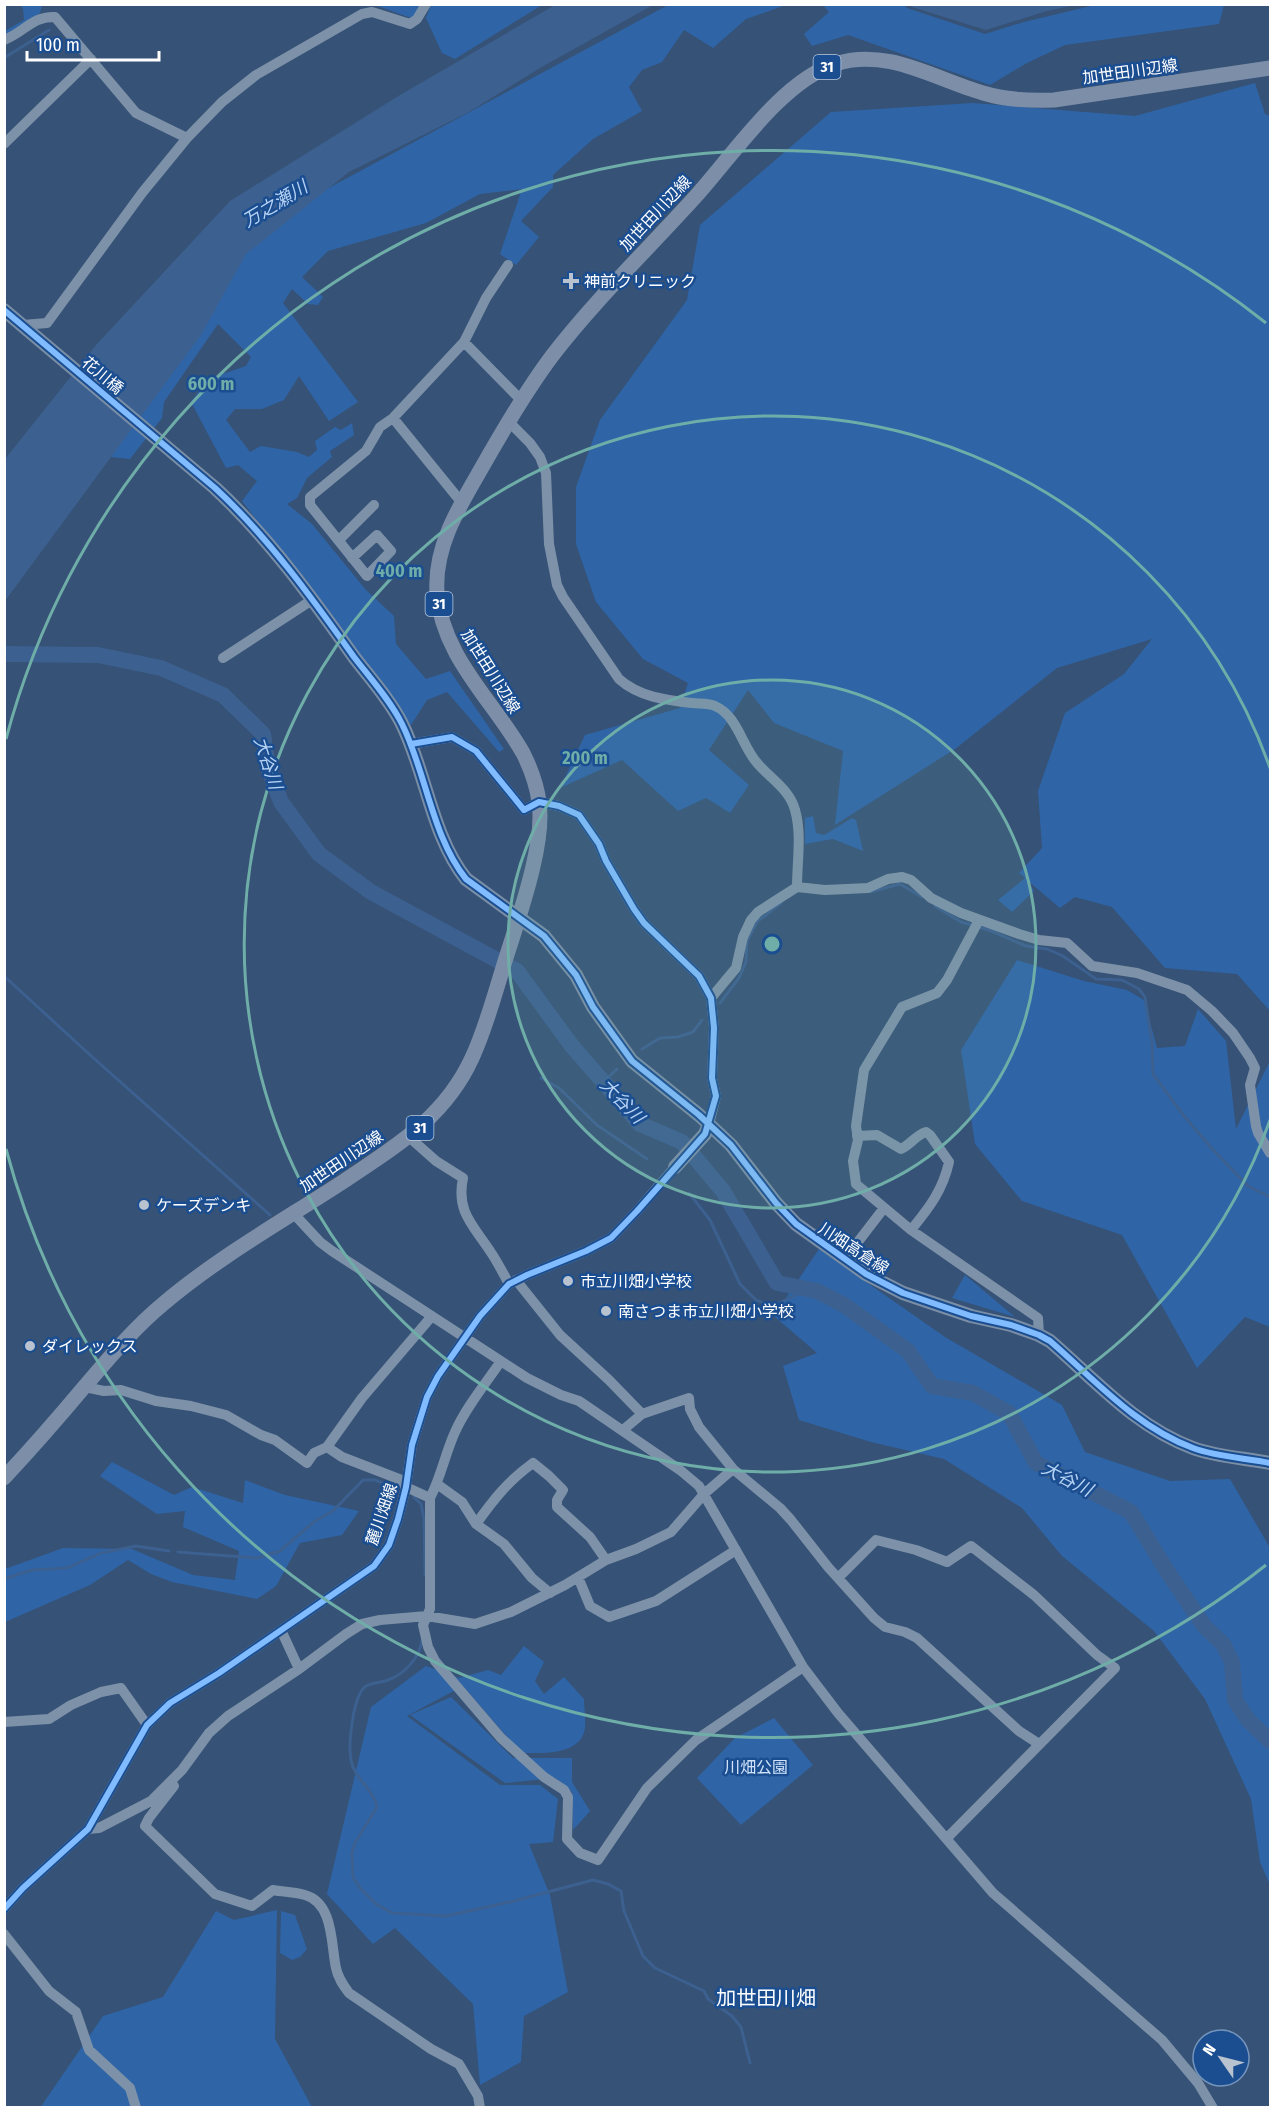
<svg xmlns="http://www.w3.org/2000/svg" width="1275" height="2112" viewBox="0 0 1275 2112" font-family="'Fira Sans Condensed','Noto Sans JP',sans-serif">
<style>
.green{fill:#2f65a7}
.water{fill:#3c608f}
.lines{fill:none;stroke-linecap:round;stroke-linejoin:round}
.stream{stroke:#3c608f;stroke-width:3}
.river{stroke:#3c608f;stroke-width:16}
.street{stroke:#7d92a9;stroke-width:10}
.secondary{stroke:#7a8ea5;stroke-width:14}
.primary{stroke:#7d8fa8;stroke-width:15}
.cycleway-casing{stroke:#1b4e91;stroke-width:10}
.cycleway{stroke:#80bcff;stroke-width:6}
.ring{fill:none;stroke:#6fada8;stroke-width:3}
.poi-dot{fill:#b9c2cf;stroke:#1b4e91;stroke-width:2}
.labels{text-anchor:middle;stroke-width:5;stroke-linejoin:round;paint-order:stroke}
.shield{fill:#1b4e91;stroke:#bbcade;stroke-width:1.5}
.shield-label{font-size:15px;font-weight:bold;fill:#fff}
.street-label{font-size:16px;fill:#fff;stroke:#1b4e91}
.poi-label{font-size:16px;fill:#fff;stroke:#1b4e91;text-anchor:start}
.park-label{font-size:16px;fill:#d0e3fa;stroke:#1b4e91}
.water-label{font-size:18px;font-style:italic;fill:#b6d3f5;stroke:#1b4e91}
.quarter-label{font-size:20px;fill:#fff;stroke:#1b4e91}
.centre{fill:#6fada8;stroke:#1b4e91;stroke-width:3}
.ring-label{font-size:18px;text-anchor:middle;font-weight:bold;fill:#6fada8;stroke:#1b4e91;stroke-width:5;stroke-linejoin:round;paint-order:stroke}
</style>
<rect width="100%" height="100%" fill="#365276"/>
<path class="green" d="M20,5H42L40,13L16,30L5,35V31L24,20L23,8Z
M375,5H421L419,11L411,18Z
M431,5V4L542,5L455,59L442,53L426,18Z
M668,5H786L746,19L713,48L684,30L662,62L642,70L629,87L642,111L593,139L553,175V187L521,221L539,237L516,265L500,254L522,189L480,194L426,223L328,251L302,277L323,297L318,305L308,304L292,289L283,303L358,402L329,421L299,376L284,400L262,409H235L226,420L250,452L261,446L297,452L309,457L317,450L315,441L335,427L341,430L352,423L354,435L330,451L332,457L307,478L297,498L287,504L312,524L366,590L394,616L396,644L426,679L450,671L504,749L499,752L447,692L427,700L411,725L242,501L257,481L238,465L226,468L191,402L208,379L246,366L251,357L218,324L164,402L162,418L130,459L92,455L238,237Z
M823,5H905L907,8L985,34L1024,22L1095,5H1224L1219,24L1065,45L1027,63L990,85L848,35L812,46L804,34L829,12Z
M1255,83L1265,114L1270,116V1011L1237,974L1165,968L1112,907L1075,897L1060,908L1028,881L1034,891L1012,912L998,900L1025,878L1019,873L1042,848L1038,791L1065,713L1124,674L1152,639L1057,668L955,749L835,825L843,751L774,723L748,690L709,750L749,785L730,813L706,798L678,811L622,760L560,788L585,735L680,708L688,683L643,659L596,602L576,544V487L600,420L687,300L700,225L831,112L973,103L1135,116Z
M813,816L816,833L824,835L852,818L856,820L863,851L833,839L805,844V818Z
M1017,960L1084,981L1127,990L1144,1000L1157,1048L1185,1046L1198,1009L1226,1041L1236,1129L1270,1061V1327L1245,1317L1197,1368L1122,1235L1022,1201L975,1144L961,1050Z
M819,1249L945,1337L1062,1405L1085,1452L1170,1481L1230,1479L1270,1548V1885L1260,1862L1251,1799L1205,1699L1154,1631L1062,1556L1022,1508L944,1459L871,1442L799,1420L783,1366L817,1353L774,1316Z
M965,1275L1015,1317L952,1298Z
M112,1462L174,1495L192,1487L243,1503L245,1480L285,1495L359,1511L342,1535L300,1543L276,1586L257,1599L172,1582L151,1574L128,1560L90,1585L5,1622V1569L63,1548L132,1549L193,1575L235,1580L239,1551L183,1527L185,1511L157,1514L100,1476Z
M524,1646L544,1662L535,1681L544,1694L564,1677L584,1699C584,1708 586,1719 585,1728C581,1756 542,1753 521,1753L463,1686L407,1716L500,1785H540L558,1799L553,1842L529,1844L550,1895L568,1992L524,2016L521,2062L480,2085L473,2004L395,1928L373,1944L327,1894L371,1707L426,1666L459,1678L488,1670L501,1675Z
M451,1697L513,1758H572V1782L590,1811L573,1830L572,1792L555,1778L505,1783L410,1715Z
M774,1718L813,1765L741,1825L697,1778L735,1738Z
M277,1910L275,2039L312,2107L40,2108L103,2016L163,1997L216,1911L234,1920Z
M281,1911L295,1915L307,1949L300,1957L292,1960L280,1953Z"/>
<path class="water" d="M555,5H653L540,68L469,112L349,172L246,254L201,335L5,601V459L96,345L230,201L400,95Z
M910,5H1075L1047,11L986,30L912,7Z"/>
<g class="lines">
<path class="stream" d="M4,58L49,30
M870,892L900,884L922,897
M935,906L961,922L989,930L1026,946L1047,949L1063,956L1096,979L1122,980L1139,989L1145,997L1152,1043L1153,1074L1184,1116L1215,1152L1248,1186L1270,1197
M4,976L89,1054L270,1215
M720,1003L739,978L746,962L747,941L757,922L781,903
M642,1049L660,1038L678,1037L693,1032L702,1020
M541,1078L559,1088L597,1125L647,1159
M603,1082L617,1069
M689,1193L710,1220L740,1284L756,1300L772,1306L809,1289
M414,1497L421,1504L424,1519L425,1575
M178,1552L257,1558L280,1551L315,1521L333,1511L363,1480H375L389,1485
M4,1579L32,1570L67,1568L101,1553L136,1546L169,1551
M422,1640C420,1657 405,1674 388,1680C381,1683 372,1682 366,1686C353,1694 348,1745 351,1760C354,1779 374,1789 377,1807L355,1843L352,1852L353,1877L360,1888L376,1904L392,1913L446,1916L514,1901L593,1880L608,1884L621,1891L624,1911L643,1956L655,1968L704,1991L708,1999L732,2016L741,2027L750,2063"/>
<path class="river" d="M4,654L98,655L161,668L223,695L263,734L268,767L281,802L319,854L371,892L517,971L572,1046L640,1124L682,1142L723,1191L777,1283L817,1291L844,1305L908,1351L932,1386L973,1393L1009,1413L1036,1463L1131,1512L1167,1571L1204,1626L1223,1644L1232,1662L1235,1700L1248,1720L1270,1741"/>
<path class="street" d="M4,40C25,32 32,16 55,17L136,113L187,138
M4,144L91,59
M23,325L47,323L142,193L187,138L222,102L256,75L362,14L372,12L410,24L417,19L426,4
M464,342L521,400
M393,418L462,503
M508,421L530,443L540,457L546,473L549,544L557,585L563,597L619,679C639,697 666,700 692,703C699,704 708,703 715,706C738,716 742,747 758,764C771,779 790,790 795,810C802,834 797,862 797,887
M339,540L374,505
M352,558L377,535L391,551L367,576L310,505V497L366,451L380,427L393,418L464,342L486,298L508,265
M223,658L312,600
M411,744L452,737L476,751L524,810L539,802L559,806L579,815L599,844L606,861L634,909L644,923L699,976L711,998L714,1028L712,1078L716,1096L709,1124
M979,920L947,980L937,993L902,1007L864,1070L856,1126L858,1140L853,1161L856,1184L911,1230L1038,1318L1039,1335
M711,998L736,968L743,937L751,920L758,912L775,901L797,887L825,890L868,888L888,879L902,877L911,880L931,898L961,913L1019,934L1039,940L1067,943L1092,966L1137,973L1187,990L1212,1011L1233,1033L1250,1058L1255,1068L1250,1085L1256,1126L1258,1133L1270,1153
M857,1136L877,1135L901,1149C910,1145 916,1135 926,1132L930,1135L949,1162C943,1190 929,1208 911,1230
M409,1137L436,1161L463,1178C456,1212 473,1225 490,1251C497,1261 503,1273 509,1284
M294,1214L320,1242L332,1251L527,1378L561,1395L579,1401L680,1470L699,1486L803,1667L838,1713L993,1893L1162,2040L1198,2083L1213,2108
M844,1260L884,1208
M516,1280L560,1335L609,1380L642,1414
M501,1361C486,1383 466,1407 455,1432C445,1454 441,1477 430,1498V1609L423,1625L428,1647L435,1661L501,1738L544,1777L564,1790L568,1797L567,1839L580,1853L598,1860L647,1788L696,1740L803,1667
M85,1387L104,1391L121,1390L156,1401L191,1406L226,1415L261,1435L275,1440L307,1463L314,1453L327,1447L342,1457L399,1479L406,1487L430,1498
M623,1430L642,1414L689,1398L690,1409L699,1427L733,1469L780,1508L791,1520L828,1567L874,1618L885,1627L905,1632L917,1638L1019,1731L1039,1744
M327,1447L362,1398L432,1316
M437,1484L462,1502L476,1524L504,1544L532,1578L550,1593
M476,1524C494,1499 508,1481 533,1463L549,1476L563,1490L557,1500V1507L590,1537L606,1560
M578,1577L590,1606L609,1617L656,1601L736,1550
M839,1577L876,1540L916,1550L947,1562L971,1546L1034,1595L1097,1655L1115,1668L947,1838
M281,1630L299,1669
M4,1722L49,1719L71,1705L101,1692L121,1688L147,1725
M174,1786L149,1818L145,1826L215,1894L252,1906L273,1890C283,1892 295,1892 305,1895C334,1903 331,1946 336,1968C338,1978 343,1985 349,1993L431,2049L459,2064L478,2096L480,2108
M88,1829L99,1828L151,1801L182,1770L209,1733L228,1716L299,1669L346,1634L362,1624L380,1620L427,1616L475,1624L511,1612L565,1585L606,1560L636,1549L671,1532L704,1494L733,1469
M4,1909L23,1888L88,1829L147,1725L170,1703L219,1673L374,1566L389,1545L398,1519L406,1487L412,1445L427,1397L438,1376L480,1316L509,1284L527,1275L586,1251L611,1238L637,1211L675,1167
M4,1934L49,1991L76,2012L89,2050L130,2088L136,2108"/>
<path class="secondary" d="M4,310L215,488C268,537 312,598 354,657C370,678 390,700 402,724C426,772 432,837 466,879L544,936L576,975L593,1007L632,1061L699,1115L731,1145L776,1203L796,1224L866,1274L903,1293L971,1316L1011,1325L1039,1335L1050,1341C1095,1380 1136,1427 1193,1448C1217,1457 1246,1458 1270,1463
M675,1167L705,1134L709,1124"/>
<path class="primary" d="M4,1478C32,1448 59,1417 85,1386C110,1357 134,1328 163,1304C217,1258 281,1222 341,1183C394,1147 444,1119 472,1058C485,1030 493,1000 502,971C515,927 546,846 539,802C537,786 530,767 523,753C493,700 442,657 437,592C434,547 459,507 481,469C503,430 525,392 552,356C595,300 648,249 696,196C733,155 782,81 835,64C887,47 934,79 983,93C1006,100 1029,101 1054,100L1270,68"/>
<defs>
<path id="cycleway" d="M4,310L215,488C268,537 312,598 354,657C370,678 390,700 402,724C426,772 432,837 466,879L544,936L576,975L593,1007L632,1061L699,1115L731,1145L776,1203L796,1224L866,1274L903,1293L971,1316L1011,1325L1039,1335L1050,1341C1095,1380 1136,1427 1193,1448C1217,1457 1246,1458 1270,1463
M4,1909L23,1888L88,1829L147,1725L170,1703L219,1673L374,1566L389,1545L398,1519L406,1487L412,1445L427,1397L438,1376L480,1316L509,1284L527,1275L586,1251L611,1238L637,1211L705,1134L716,1096L712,1078L714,1028L711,998L699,976L644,923L634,909L606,861L599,844L579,815L559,806L539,802L524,810L476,751L452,737L411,744"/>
</defs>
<use href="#cycleway" class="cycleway-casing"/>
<use href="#cycleway" class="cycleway"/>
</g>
<circle cx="772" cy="944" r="264" fill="#6fada8" fill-opacity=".12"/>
<g class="ring">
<circle cx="772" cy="944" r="264"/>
<path d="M1270 1120A528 528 0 1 1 1270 768"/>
<path d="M1266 1565A793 793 0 0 1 6 1149M6 739A793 793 0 0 1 1266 323"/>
</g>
<g class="poi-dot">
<path d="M568 272h6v6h6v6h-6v6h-6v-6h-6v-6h6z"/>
<circle cx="144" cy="1205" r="6"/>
<circle cx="568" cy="1281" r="6"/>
<circle cx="606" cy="1311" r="6"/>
<circle cx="30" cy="1346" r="6"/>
</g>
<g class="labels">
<g class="shield">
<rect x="813.5" y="55" width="27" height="24" rx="4.5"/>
<rect x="425.5" y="592" width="27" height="24" rx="4.5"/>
<rect x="406.5" y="1116" width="27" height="24" rx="4.5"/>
</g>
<g class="shield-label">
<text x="827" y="72">31</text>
<text x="439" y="609">31</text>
<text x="420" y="1133">31</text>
</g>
<g class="street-label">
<text transform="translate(1130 71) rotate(-8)" y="6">加世田川辺線</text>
<text transform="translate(655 213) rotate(-47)" y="6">加世田川辺線</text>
<text transform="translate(103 375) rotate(40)" y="6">花川橋</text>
<text transform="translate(491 671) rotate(58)" y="6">加世田川辺線</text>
<text transform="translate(341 1161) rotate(-34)" y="6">加世田川辺線</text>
<text transform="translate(854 1248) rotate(33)" y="6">川畑高倉線</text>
<text transform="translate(381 1514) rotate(-71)" y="6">麓川畑線</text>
</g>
<g class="poi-label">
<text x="584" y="287">神前クリニック</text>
<text x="156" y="1211">ケーズデンキ</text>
<text x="580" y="1287">市立川畑小学校</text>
<text x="618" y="1317">南さつま市立川畑小学校</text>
<text x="42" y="1352">ダイレックス</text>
</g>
<g class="park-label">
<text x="756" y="1773">川畑公園</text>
</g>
<g class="water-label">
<text transform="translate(275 204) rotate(-31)" y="6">万之瀬川</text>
<text transform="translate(268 763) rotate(72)" y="6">大谷川</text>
<text transform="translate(622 1101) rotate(46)" y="6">大谷川</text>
<text transform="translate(1067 1479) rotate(27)" y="6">大谷川</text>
</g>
<g class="quarter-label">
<text x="766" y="2005">加世田川畑</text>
</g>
</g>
<circle cx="772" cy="944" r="9" class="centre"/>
<g class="ring-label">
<text x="211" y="390">600 m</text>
<text x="399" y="577">400 m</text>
<text x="585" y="764">200 m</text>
</g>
<rect width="1275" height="2112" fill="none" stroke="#ffffff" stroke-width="12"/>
<g transform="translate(1221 2058) rotate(305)"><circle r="28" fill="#1b4e91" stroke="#7695bd" stroke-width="1.5"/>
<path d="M0-4.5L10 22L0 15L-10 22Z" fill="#b9c2cf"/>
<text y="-9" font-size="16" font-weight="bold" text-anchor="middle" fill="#ffffff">N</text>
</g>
<path d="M27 51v9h132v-9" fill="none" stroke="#ffffff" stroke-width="3"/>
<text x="36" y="51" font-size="18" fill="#ffffff" stroke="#1b4e91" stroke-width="4.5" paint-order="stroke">100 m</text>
</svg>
